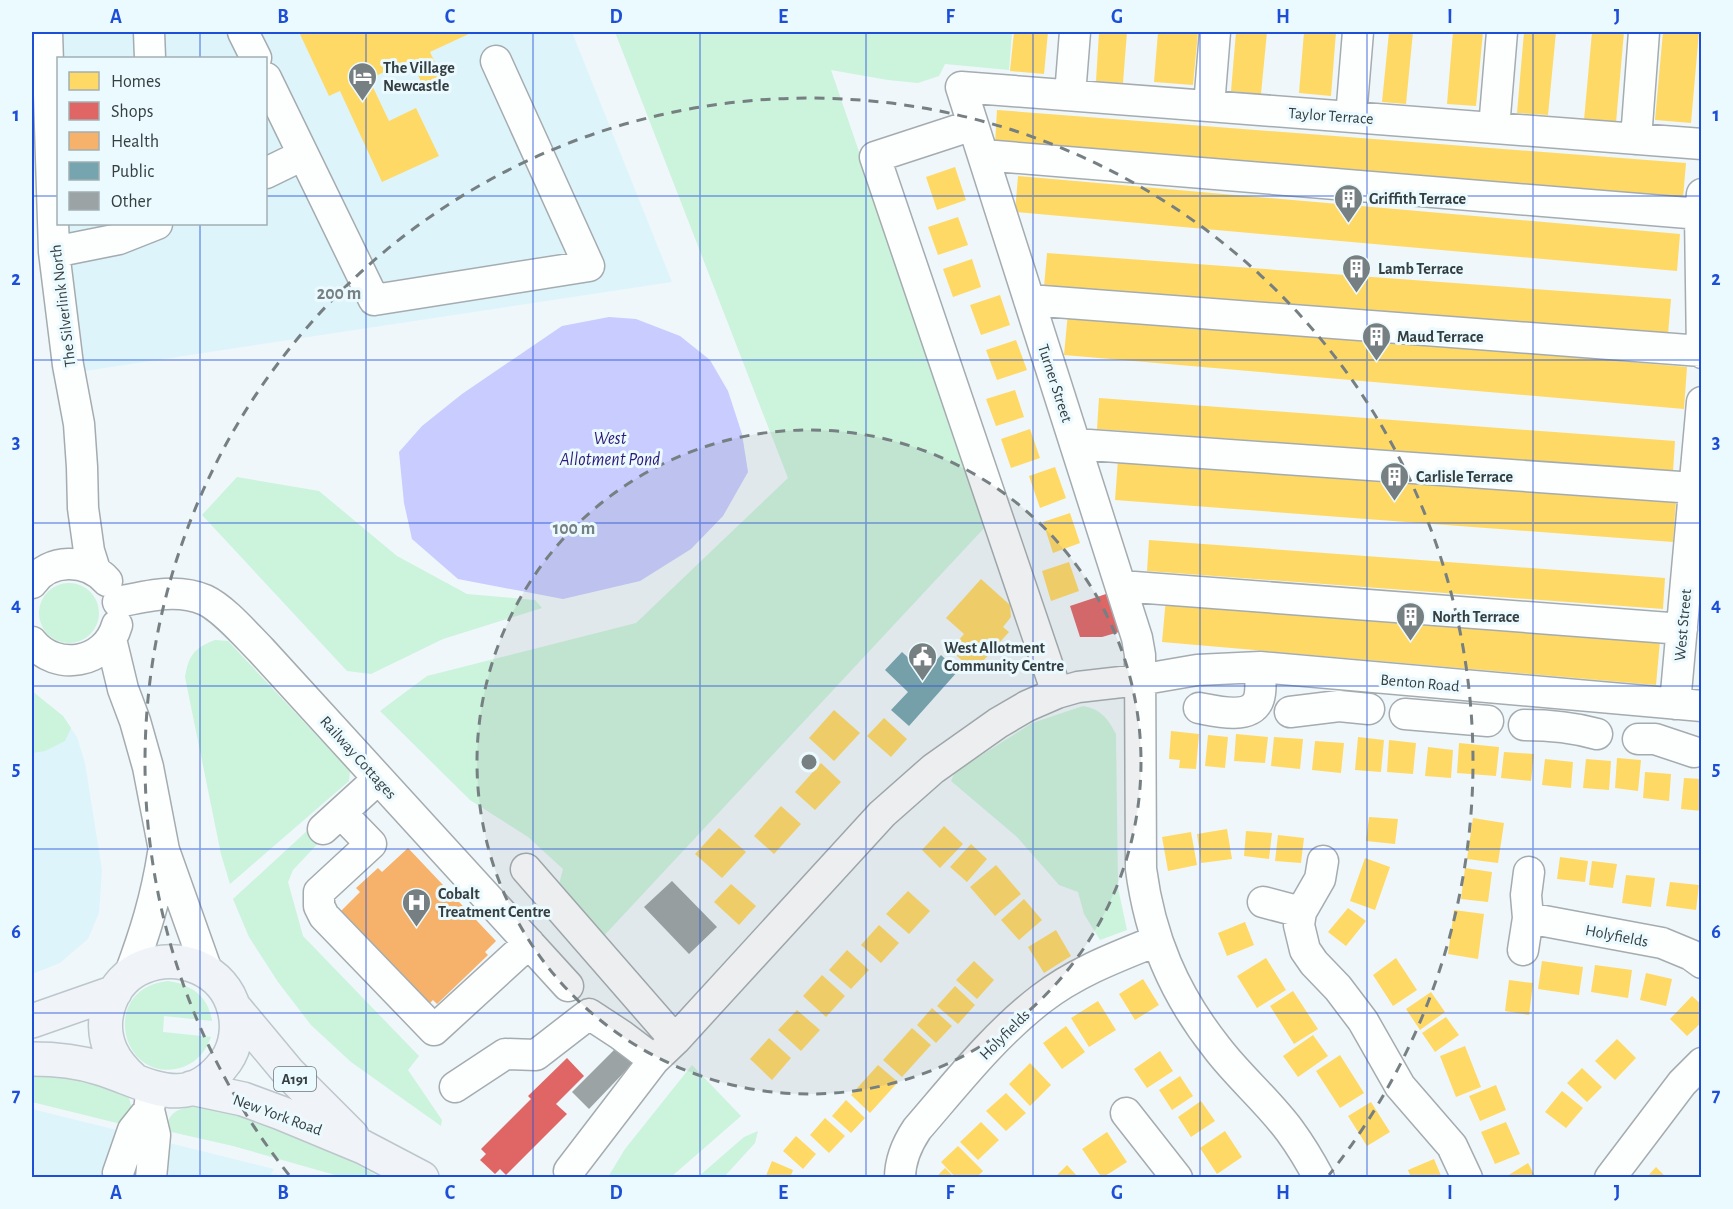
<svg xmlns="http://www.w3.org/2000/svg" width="1733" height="1209" viewBox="0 0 1733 1209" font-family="'Alegreya Sans',sans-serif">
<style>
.built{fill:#def4fb;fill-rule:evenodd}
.green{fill:#ccf3dc}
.water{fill:#c8ccfe}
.homes{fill:#ffd966}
.shops{fill:#e06666}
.health{fill:#f6b26b}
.public{fill:#76a5af}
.building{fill:#9ba3a4}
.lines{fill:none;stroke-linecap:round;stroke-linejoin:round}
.minor-casing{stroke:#a5acaf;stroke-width:33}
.major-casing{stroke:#bcc6cc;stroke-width:36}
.minor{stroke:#fdfefe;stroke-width:30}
.major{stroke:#f0f4f8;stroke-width:33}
.grid{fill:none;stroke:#1d4ed8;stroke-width:1.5;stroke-opacity:0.55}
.ring{fill:none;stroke:#767f82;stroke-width:3;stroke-dasharray:10 8}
.labels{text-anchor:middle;stroke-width:6;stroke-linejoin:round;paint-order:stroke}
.shield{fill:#ebfafe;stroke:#6c767a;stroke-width:1.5}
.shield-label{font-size:15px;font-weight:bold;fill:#353e41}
.poi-label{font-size:16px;font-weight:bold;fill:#353e41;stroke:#ebfafe;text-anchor:start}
.street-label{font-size:16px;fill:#353e41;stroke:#ebfafe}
.water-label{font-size:18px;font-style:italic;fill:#2e197b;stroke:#ebfafe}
.centre{fill:#767f82;stroke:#ebfafe;stroke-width:3}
.ring-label{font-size:18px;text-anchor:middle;font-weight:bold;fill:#767f82;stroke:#ebfafe;stroke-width:6;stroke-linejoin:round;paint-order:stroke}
.neatline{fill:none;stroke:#1d4ed8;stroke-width:2}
.grid-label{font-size:20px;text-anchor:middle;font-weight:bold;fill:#1d4ed8}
</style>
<rect width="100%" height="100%" fill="#eff7fa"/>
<path class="built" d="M32,32H572L672,282L52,376L32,148ZM58,58H266V224H58Z
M32,691L63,716L77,737L85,763L102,870L99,913L88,939L60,963L32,974Z
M32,1109L274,1169L269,1178H32Z"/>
<path class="green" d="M615,32H1012L1009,70L945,64L939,76L918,83L888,80L831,70L987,525L600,940L557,892L563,869L528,837L470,800L380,711L427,676L636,623L788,478Z
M237,477L319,491L397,556L467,594L535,600L542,608L443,639L371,674L347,671L202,515Z
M39 613a30 30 0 1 1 60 0a30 30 0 1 1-60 0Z
M215,640L228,641L350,771L349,781L230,884L221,854L185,677C189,655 194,648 215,640Z
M32,691L63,716L71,728L65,741L45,751L32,753Z
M1083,706C1101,709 1108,719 1116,734L1118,888L1127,930L1100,940L1084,914L1078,892L1059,885L1017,837L951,781L955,772L1032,723Z
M308,830L324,837L293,870L288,882L303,936L419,1056L408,1070L442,1120L441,1126L351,1062L311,1025L278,982L249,937L233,899Z
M168,981C191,984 209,997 212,1021L164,1016L163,1032L211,1037C206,1051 197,1062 183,1067C122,1087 97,989 168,981Z
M692,1065L741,1116L671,1177H608L625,1149Z
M32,1074H58L123,1091L129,1098L132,1109L121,1124L32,1102Z
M193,1106L268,1122L346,1158L379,1177H342L233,1146L167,1131C167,1113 177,1109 193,1106Z
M758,1131L755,1143L724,1177H698L744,1137Z"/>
<path class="water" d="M609,317L636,319L680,336L710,360L728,391L742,434L748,472L723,516L691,549L640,581L563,599L458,579L412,539L404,503L399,452L422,426L462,394L562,326Z"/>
<path class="homes" d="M299,32H473L430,52L442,77L423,86L411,60L369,79L389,121L416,108L439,156L382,182L340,91L329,96Z
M1014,32H1048L1044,74L1010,71Z
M1099,32H1127L1123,83L1096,81Z
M1158,32H1198L1193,85L1154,82Z
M1236,32H1267L1261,94L1231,91Z
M1304,32H1336L1331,96L1299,93Z
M1389,32H1413L1406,104L1382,102Z
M1453,32H1483L1476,106L1447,104Z
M1524,32H1556L1548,115L1517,113Z
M1592,32H1624L1616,123L1584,120Z
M1663,32H1699L1691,123L1655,120Z
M997,110L1686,163L1683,198L995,144Z
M955,167L966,200L937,210L926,177Z
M1018,176L1680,234L1677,271L1015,212Z
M958,217L968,245L938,255L928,227Z
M1047,253L1671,299L1668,334L1044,287Z
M972,259L981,287L953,297L943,269Z
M1000,295L1010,325L981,335L970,305Z
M1068,312L1687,367L1684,409L1064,355Z
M1016,340L1027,370L997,380L986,350Z
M1015,390L1024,417L996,426L986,399Z
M1099,398L1675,441L1673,472L1097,429Z
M1030,429L1040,458L1011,468L1001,439Z
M1118,459L1676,501L1673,542L1115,500Z
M1055,467L1066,498L1040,508L1029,476Z
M1070,513L1080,543L1053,553L1043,522Z
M1149,540L1665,578L1663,609L1147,571Z
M1069,562L1079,591L1051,601L1042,571Z
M981,579L1010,605L1011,617L1003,627L1009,632L974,671L950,650L964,634L946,618Z
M1166,598L1660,641L1656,685L1162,642Z
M834,710L860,733L834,761L809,738Z
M884,718L907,739L891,757L867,736Z
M1171,731L1199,734L1196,769L1179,768L1180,760L1169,759Z
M1236,734L1268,737L1265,763L1234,761Z
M1208,735L1228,737L1225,768L1205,766Z
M1274,737L1303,739L1300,769L1271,766Z
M1358,737L1384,740L1381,772L1355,770Z
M1389,740L1416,743L1413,774L1387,772Z
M1315,741L1344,743L1341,773L1312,770Z
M1459,743L1499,747L1496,776L1457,773Z
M1428,747L1453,750L1451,778L1425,776Z
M1504,752L1534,754L1531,781L1501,778Z
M1617,758L1641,760L1638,791L1615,788Z
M1545,759L1573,762L1571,788L1542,785Z
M1586,759L1611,761L1609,790L1583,788Z
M821,763L841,782L815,810L795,792Z
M1645,772L1671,774L1669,801L1643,798Z
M1684,778L1702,779V811L1681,809Z
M781,806L801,824L774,854L754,836Z
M1369,817L1398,819L1395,844L1366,841Z
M1473,818L1504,823L1498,863L1467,859Z
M944,826L963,844L940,868L922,850Z
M719,828L746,852L722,878L695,854Z
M1227,829L1232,859L1201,863L1197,834Z
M1246,831L1272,833L1269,859L1244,856Z
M1191,832L1197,865L1168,871L1162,837Z
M1278,835L1304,838L1301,863L1275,861Z
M971,844L987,859L967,882L950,867Z
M1560,857L1588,861L1585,882L1557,879Z
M1365,858L1390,867L1375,910L1350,901Z
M1592,861L1617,864L1613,888L1589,885Z
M996,865L1021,894L995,916L970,887Z
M1465,868L1492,872L1488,902L1461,899Z
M1626,875L1655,878L1651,907L1622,903Z
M1670,882L1699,885L1696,910L1666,906Z
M731,884L756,906L739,925L714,902Z
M908,891L930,911L909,934L886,914Z
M1024,899L1042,920L1019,940L1001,920Z
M1348,908L1366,921L1346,946L1328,932Z
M1454,910L1484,914L1478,959L1448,954Z
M1245,922L1254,945L1227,956L1218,933Z
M879,925L899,943L881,963L861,945Z
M1056,930L1071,956L1044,973L1028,947Z
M847,950L869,970L851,989L829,970Z
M1266,958L1286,990L1257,1008L1237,976Z
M1396,958L1417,990L1393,1006L1373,975Z
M974,961L994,980L977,999L956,980Z
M1542,961L1583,967L1579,995L1538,989Z
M1595,965L1632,970L1628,998L1591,992Z
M1646,973L1672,979L1666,1006L1640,1000Z
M822,975L845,996L826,1017L803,996Z
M1143,979L1159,1005L1135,1020L1119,994Z
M1509,980L1533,983L1529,1015L1505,1011Z
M955,986L975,1005L958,1024L937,1006Z
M1293,991L1318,1029L1294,1044L1270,1006Z
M1431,992L1445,1012L1420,1030L1406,1009Z
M1692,996L1702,1005V1022L1687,1036L1670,1019Z
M1098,1001L1116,1030L1089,1047L1071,1018Z
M932,1008L952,1026L936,1043L917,1025Z
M797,1010L820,1030L801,1051L778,1030Z
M1446,1017L1459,1035L1435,1052L1422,1033Z
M1066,1026L1085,1052L1062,1069L1043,1043Z
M912,1028L931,1045L902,1077L883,1060Z
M1313,1035L1328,1056L1298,1077L1283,1056Z
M769,1038L791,1058L772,1080L750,1059Z
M1617,1039L1636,1058L1615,1080L1595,1061Z
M1465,1046L1481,1087L1456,1097L1440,1056Z
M1160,1051L1173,1071L1147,1088L1134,1069Z
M1340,1055L1364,1093L1340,1108L1316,1071Z
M1030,1063L1051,1085L1030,1106L1009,1084Z
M878,1065L898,1082L870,1113L851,1095Z
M1582,1068L1602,1087L1587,1102L1567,1083Z
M1180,1076L1193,1096L1172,1110L1159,1090Z
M1496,1085L1506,1110L1480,1121L1469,1096Z
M1562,1091L1583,1108L1566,1128L1545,1112Z
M1006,1093L1026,1113L1006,1131L986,1111Z
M846,1100L865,1118L851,1133L832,1116Z
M1201,1101L1215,1121L1191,1137L1178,1117Z
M1371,1102L1390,1132L1367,1146L1348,1116Z
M825,1118L845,1136L829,1153L810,1135Z
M981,1122L999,1140L978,1160L960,1142Z
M1506,1122L1520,1154L1495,1164L1481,1132Z
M1225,1131L1242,1157L1217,1174L1200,1148Z
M1107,1132L1127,1162L1102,1178L1082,1149Z
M796,1136L816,1154L803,1169L783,1151Z
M958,1146L983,1171L976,1178H956L941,1162Z
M1434,1159L1442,1178H1411L1408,1170Z
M772,1161L793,1170L790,1178H765Z
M1528,1163L1536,1178H1508L1507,1176Z
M1067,1165L1079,1178H1054Z
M1656,1167L1667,1178H1646Z
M945,1168L955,1178H935Z"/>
<path class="shops" d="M1106,594L1119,632L1102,637H1080L1070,606Z
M567,1058L584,1076L556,1104L567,1114L506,1175L500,1169L495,1174L480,1160L486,1154L481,1149L531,1099L528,1096Z"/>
<path class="health" d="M408,848L496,941L485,952L488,955L437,1004L433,1000L425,1008L337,915L360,892L356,888L378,868L382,872Z"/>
<path class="public" d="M902,652L925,673L941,655L958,671L909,726L891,710L908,692L885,670Z"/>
<path class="building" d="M672,881L717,927L689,954L644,907Z
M617,1047L634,1062L589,1109L572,1092Z"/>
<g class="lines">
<defs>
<path id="minor" d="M47,32L54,252L68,365L79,424L82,467L83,508L89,551L95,570
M149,32L150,58
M243,32L256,58
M266,78L374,300L589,266L496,61
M1070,95L1075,32
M1209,106L1215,32
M1351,117L1358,32
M973,125L875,157L1057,693
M1494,128L1502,32
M1636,139L1644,32
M983,155L1700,214
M266,173L303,155
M1702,194L1700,214L1702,353
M54,252L119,239L157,224
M1029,300L1701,351
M1075,444L1694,488
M32,583C49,558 87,558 107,581
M1121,586L1682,629
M118,602C147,596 177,588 205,600C224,609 246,635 261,650L568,986
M111,639L123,689L135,721L148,767L164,850L207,971
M32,642C56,672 106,664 117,625
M1675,704L1702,402
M1199,708C1215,711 1249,720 1258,701C1262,692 1260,678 1260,667
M1290,712L1339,706L1369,709
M1405,714L1488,721
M1524,725C1550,725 1572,727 1597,734
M1638,739H1655L1694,752
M341,813L371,844L319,892V906L324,916L434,1030L529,943
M323,829L378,779
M526,869L675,1040
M1263,902L1301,912L1320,879L1323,861
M1301,912L1299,925L1305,950L1314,963L1338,988L1363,1021L1400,1086L1452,1146L1467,1178
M1528,918L1662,943L1691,955L1702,963
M1523,950L1528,918L1526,895L1529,872
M129,976C145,933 156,898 163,853
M455,1087L505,1054L536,1055L589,1014L621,1035L654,1060
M1126,1113L1177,1178
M569,1171L654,1060L675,1040L882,814L933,769L998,723L1027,706L1057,693L1078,687L1139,680L1197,670L1260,667L1702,706
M118,1173L133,1130L149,1110
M151,1178L155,1135L149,1110L152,1088
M900,1178C900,1159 907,1144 917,1129C956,1084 994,1035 1041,999C1076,972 1116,957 1156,941
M1319,1178C1310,1161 1301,1146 1290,1131C1268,1101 1239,1077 1217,1048C1174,994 1150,937 1141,869L1140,655L1137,638L961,87L1702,144
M1610,1178L1682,1083L1702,1063"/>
<path id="major" d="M234,1007L289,1073L352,1136
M32,1021L115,992
M32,1059C54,1059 77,1061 99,1068C146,1082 187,1115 226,1061C236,1047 239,1026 234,1009C224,970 180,952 143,967C111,980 97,1020 111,1051C116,1062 124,1071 133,1079
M191,1088L243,1099L281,1113L363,1147L422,1178"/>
</defs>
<use href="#minor" class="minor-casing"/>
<use href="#major" class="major-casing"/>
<use href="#minor" class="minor"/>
<use href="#major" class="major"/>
</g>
<path class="grid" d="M200,32V58M366,32V1178M533,32V1178M700,32V1178M866,32V1178M1033,32V1178M1200,32V1178M1367,32V1178M1533,32V1178M32,196H58M266,196H1702M200,224V1178M32,360H1702M32,523H1702M32,686H1702M32,849H1702M32,1013H1702"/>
<circle cx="809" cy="762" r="332" fill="#767f82" fill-opacity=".12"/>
<g class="ring">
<circle cx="809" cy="762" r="332"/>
<path d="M289 1175A664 664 0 1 1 1329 1175"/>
</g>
<defs>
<symbol id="hotel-pin" viewBox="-11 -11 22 30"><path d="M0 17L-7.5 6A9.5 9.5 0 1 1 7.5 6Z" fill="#767f82" stroke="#ebfafe"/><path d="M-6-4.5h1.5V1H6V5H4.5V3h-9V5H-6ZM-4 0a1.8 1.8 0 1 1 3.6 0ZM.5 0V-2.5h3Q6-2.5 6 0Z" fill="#fff"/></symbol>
<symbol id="building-pin" viewBox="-11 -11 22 30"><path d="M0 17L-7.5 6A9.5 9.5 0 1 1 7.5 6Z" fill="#767f82" stroke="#ebfafe"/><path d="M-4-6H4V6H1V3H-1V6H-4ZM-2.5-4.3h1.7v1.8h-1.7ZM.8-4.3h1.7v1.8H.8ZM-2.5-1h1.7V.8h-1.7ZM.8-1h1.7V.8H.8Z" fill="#fff"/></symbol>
<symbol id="civic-pin" viewBox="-11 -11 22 30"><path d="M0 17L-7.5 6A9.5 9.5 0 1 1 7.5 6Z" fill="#767f82" stroke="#ebfafe"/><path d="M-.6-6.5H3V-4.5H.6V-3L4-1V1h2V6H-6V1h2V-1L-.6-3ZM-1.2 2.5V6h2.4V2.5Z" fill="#fff"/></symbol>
<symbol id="hospital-pin" viewBox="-11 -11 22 30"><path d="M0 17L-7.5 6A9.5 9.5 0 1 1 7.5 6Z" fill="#767f82" stroke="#ebfafe"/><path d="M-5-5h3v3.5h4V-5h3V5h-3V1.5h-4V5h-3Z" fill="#fff"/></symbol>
</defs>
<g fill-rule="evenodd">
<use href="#hotel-pin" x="346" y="60" width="33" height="45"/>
<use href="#building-pin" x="1332" y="182" width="33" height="45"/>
<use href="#building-pin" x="1340" y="252" width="33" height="45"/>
<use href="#building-pin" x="1360" y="320" width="33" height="45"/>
<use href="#building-pin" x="1378" y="460" width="33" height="45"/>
<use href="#building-pin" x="1394" y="600" width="33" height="45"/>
<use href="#civic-pin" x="906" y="640" width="33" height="45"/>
<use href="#hospital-pin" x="400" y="886" width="33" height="45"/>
</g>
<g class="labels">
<rect class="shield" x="274" y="1067" width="42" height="24" rx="4.5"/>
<g class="shield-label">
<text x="295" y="1084">A191</text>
</g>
<g class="poi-label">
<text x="383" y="73">The Village<tspan x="383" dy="18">Newcastle</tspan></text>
<text x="1369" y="204">Griffith Terrace</text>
<text x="1378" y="274">Lamb Terrace</text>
<text x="1397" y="342">Maud Terrace</text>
<text x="1416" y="482">Carlisle Terrace</text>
<text x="1432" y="622">North Terrace</text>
<text x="944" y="653">West Allotment<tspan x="944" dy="18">Community Centre</tspan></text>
<text x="438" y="899">Cobalt<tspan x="438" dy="18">Treatment Centre</tspan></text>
</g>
<g class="street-label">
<text transform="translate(1331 115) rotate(4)" y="6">Taylor Terrace</text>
<text transform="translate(62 306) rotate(-97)" y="6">The Silverlink North</text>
<text transform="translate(1056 383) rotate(72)" y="6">Turner Street</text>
<text transform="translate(1682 625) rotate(-85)" y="6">West Street</text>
<text transform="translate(1420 682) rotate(5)" y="6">Benton Road</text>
<text transform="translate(359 757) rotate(48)" y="6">Railway Cottages</text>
<text transform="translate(1617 935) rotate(11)" y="6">Holyfields</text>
<text transform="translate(1004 1034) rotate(-45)" y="6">Holyfields</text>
<text transform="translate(278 1114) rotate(20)" y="6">New York Road</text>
</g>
<g class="water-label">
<text x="610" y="444">West<tspan x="610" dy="21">Allotment Pond</tspan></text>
</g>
</g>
<circle cx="809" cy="762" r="9" class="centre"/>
<g class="ring-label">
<text x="339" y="299">200 m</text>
<text x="574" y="534">100 m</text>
</g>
<rect width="1733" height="1209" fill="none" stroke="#ebfafe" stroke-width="66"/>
<rect x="57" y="57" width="210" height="168" fill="#ebfafe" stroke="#a2afb2" stroke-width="1.5"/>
<rect x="69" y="72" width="30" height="18" fill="#ffd966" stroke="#a2afb2" stroke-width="1.5"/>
<text x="111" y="87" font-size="18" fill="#353e41">Homes</text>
<rect x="69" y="102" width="30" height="18" fill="#e06666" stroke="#a2afb2" stroke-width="1.5"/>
<text x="111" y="117" font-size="18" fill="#353e41">Shops</text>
<rect x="69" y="132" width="30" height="18" fill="#f6b26b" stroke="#a2afb2" stroke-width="1.5"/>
<text x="111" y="147" font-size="18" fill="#353e41">Health</text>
<rect x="69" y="162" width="30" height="18" fill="#76a5af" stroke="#a2afb2" stroke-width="1.5"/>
<text x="111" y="177" font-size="18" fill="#353e41">Public</text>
<rect x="69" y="192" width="30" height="18" fill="#9ba3a4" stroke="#a2afb2" stroke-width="1.5"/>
<text x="111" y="207" font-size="18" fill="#353e41">Other</text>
<rect x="33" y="33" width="1667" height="1143" class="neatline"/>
<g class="grid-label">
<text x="116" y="23">A</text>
<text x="283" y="23">B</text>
<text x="450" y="23">C</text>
<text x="616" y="23">D</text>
<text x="783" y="23">E</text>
<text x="950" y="23">F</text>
<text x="1117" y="23">G</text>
<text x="1283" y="23">H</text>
<text x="1450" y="23">I</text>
<text x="1617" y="23">J</text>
<text x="16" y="121">1</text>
<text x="1716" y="121">1</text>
<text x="16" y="285">2</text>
<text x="1716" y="285">2</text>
<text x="16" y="448">3</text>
<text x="1716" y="448">3</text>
<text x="16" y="611">4</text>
<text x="1716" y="611">4</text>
<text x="16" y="775">5</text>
<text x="1716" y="775">5</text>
<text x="16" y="938">6</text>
<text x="1716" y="938">6</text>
<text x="16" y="1101">7</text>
<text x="1716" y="1101">7</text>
<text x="116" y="1199">A</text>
<text x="283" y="1199">B</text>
<text x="450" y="1199">C</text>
<text x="616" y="1199">D</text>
<text x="783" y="1199">E</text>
<text x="950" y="1199">F</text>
<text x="1117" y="1199">G</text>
<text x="1283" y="1199">H</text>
<text x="1450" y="1199">I</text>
<text x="1617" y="1199">J</text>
</g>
</svg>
